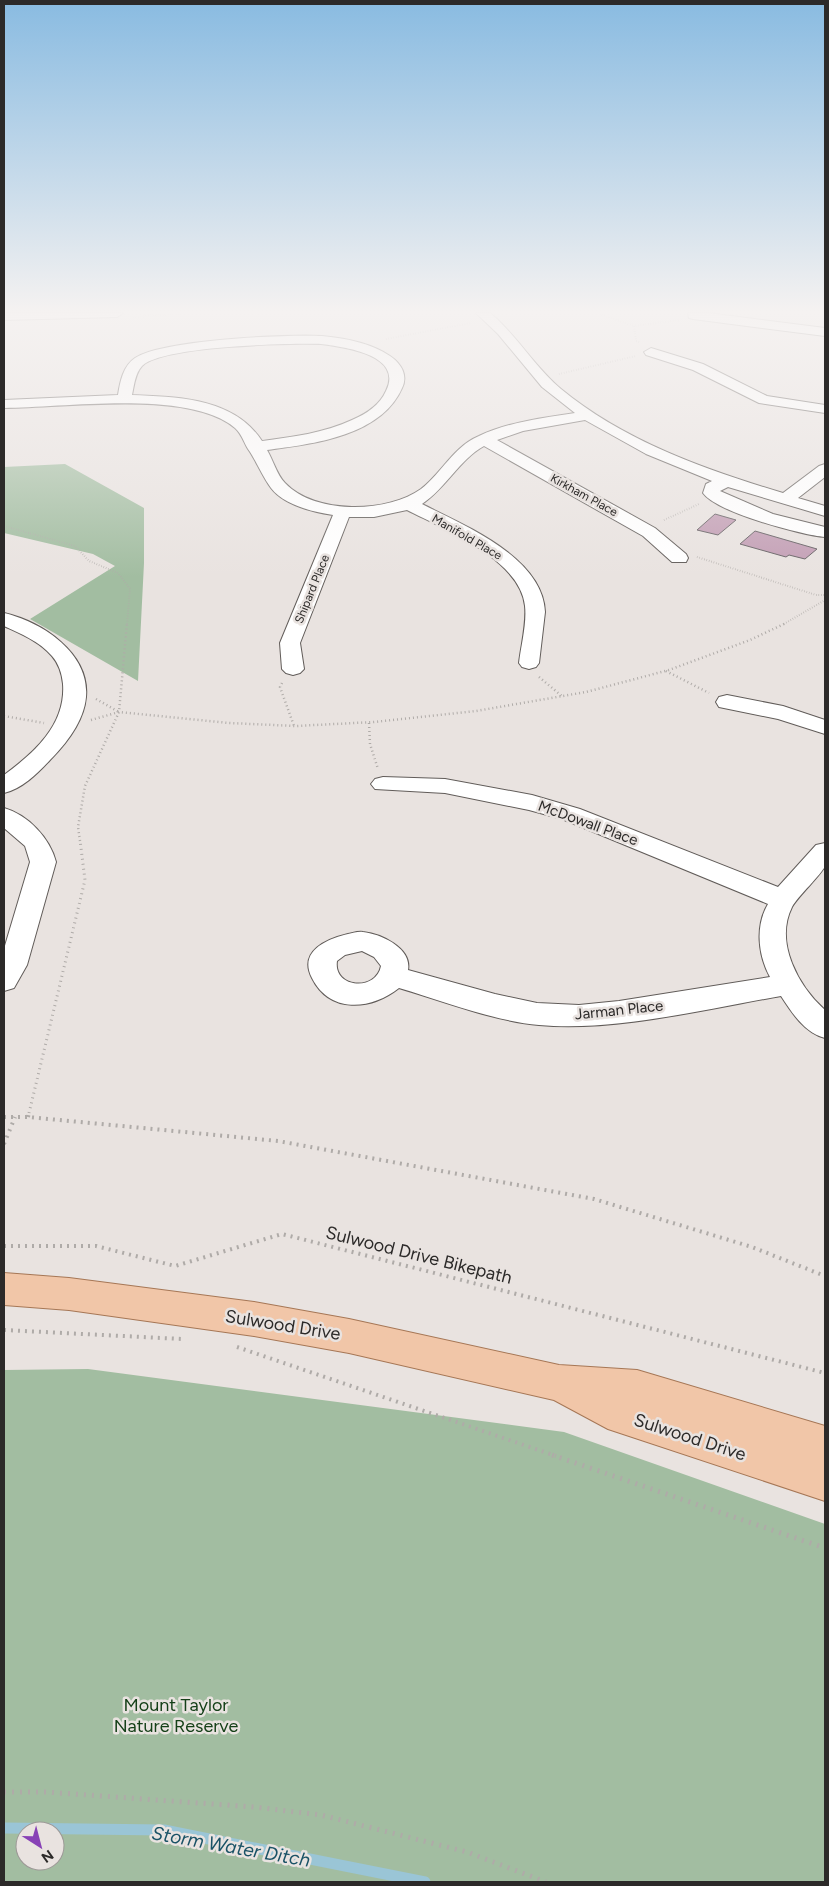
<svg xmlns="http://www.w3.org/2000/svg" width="829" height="1886" viewBox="0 0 829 1886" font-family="Figtree,sans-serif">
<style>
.green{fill:#a2bda1;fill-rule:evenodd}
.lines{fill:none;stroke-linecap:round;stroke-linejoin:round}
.stream{stroke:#9ac5d6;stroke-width:11}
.building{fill:#c39fb5;stroke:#676265}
.minor-casing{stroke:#615c59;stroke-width:2}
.major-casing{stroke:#a67756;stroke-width:2}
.path-far4{stroke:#afaba8;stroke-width:2;stroke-dasharray:0.5 2;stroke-linecap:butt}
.path-far3{stroke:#afaba8;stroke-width:2.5;stroke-dasharray:1 3;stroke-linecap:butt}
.path-far2{stroke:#afaba8;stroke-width:3;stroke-dasharray:1 4;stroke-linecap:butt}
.path-far1{stroke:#afaba8;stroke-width:4;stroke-dasharray:2 5;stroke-linecap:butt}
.path{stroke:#afaba8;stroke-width:5;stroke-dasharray:2 6;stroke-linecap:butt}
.minor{fill:#fff;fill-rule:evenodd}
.major{fill:#f1c6a8;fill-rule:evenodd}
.labels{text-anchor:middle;stroke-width:5;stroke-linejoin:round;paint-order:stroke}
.far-street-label{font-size:12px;fill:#2c2a29;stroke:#e9e3e0}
.street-label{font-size:15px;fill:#2c2a29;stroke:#e9e3e0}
.near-street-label{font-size:18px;fill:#2c2a29;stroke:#e9e3e0}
.near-park-label{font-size:18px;fill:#154018;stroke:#e9e3e0}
.near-water-label{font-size:19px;font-style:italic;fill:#1a5266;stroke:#e9e3e0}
</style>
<rect width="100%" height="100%" fill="#e9e3e0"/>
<path class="green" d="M65,464L144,508V563L138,681L30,619L115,566L93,554L4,533V467Z
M88,1369L564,1432L825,1524V1882H4V1370ZM25,1831H55V1861H25Z"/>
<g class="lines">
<path class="stream" d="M4,1828L164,1830L425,1882"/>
</g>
<path class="building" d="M715,514L736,520L718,535L697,530Z
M755,531L817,549L805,559L789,555L786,557L740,544Z"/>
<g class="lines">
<defs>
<path id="minor" d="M4,313H123L117,317L4,320Z
M476,313H490L497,319C520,341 537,369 561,389C624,441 706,470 783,493L819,466L825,464V477L798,498L825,506V516L728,487L720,491L773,514L825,527V537C801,535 716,512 703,493L706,484L712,481L646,454L585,420L523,431L497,440L655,528L686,554L688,558L686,562H672L643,536L484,446C459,460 446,488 422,504C463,525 543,557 545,612L539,663L536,667L529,669L522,667L519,663C521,645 527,624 525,606C520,559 444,529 407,510L374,517H349L300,643L304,669L300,673L293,675L286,673L282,669L280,643L333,515C313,512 284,505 271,488C262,476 256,460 248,449C244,443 242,434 235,428C189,389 63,408 4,408V400L118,395C120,382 123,366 135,358C162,340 287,334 322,336C345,338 371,343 390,356C402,364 408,376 402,388C381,436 313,444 267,450C273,460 277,475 285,483C315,515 388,513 421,489C442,473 453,447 479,436C508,422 543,418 575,413L542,387L498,334ZM321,344C345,347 404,355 386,391C380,405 366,414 352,420C324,433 292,437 262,441C234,398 179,397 132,395C134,386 135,373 142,366C162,346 290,343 321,344Z
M688,313H708L825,328V336L693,319L689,318Z
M651,348L703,364L767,396L825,405V413L759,403L693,370L646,355L644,352Z
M4,613C42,622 90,653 86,697C84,721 66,744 50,760C38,773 22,789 4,793V775C34,753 66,725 63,684C62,674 59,664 52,656C39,641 21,634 4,626Z
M727,695L783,706L825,720V734L778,719L719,707L716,702L719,697Z
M383,777L445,779L532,795L580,809L778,887L816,845L825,843C825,849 827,860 825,866C822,874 798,896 792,907C774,943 799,987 825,1010V1038C805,1033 792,1013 781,996C705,1009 615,1032 539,1025C494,1021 443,1001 399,988C371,1010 330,1014 312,978C298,951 327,939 348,934C353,933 359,931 363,932C381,934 412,948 408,970L495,994L537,1003L579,1005L619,1001L770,977C758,955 755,926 768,904L562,819L529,810L445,793L375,789L371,784L375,779ZM362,951L374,957L381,966C376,992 333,988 337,961L345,955Z
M4,808C28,815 50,838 56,862L27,965L14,988L4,991V949L30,862L25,846L4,828Z"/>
<path id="major" d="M4,1273L69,1278L254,1302L349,1319L559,1365L637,1370L825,1426V1501L608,1429L554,1400L349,1353L254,1336L69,1310L4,1305Z"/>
</defs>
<use href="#minor" class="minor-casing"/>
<use href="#major" class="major-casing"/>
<path class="path-far4" d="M597,313L634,326
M133,317L187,313
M386,339L471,323
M639,342L636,341L634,326L680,320
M559,374L636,356
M664,520L699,504
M4,526L75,546L89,561L118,573L130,589L127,624
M697,557L816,595H825
M784,624L825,600"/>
<path class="path-far3" d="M666,671L709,693
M539,677L563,697
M282,683L280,687L294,726
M96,699L119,712
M4,716L44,723
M91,720L119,712L229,723L296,726L374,722L476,711L586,692L669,670L750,640L786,623
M369,723L370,744L378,769
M80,841L78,827L85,786L119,712L127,623"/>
<path class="path-far2" d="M29,1113L85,880L80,840"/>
<path class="path-far1" d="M4,1117H28L278,1141L594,1199L752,1247L825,1276
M28,1117L29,1112
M4,1144L15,1117
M4,1246H96L175,1266L282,1234L825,1373
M4,1330L182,1339
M237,1347L556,1456"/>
<path class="path" d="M552,1455L825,1548
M4,1792H46L254,1807L321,1815L467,1852L546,1882"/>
<use href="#minor" class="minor"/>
<use href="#major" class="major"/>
</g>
<linearGradient id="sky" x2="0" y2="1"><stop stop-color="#89bbe1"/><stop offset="0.54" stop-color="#f5f2f1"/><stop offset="1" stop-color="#f5f2f1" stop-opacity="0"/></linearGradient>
<rect width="829" height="577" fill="url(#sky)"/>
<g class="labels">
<g class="far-street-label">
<text transform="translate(584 495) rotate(29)" y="4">Kirkham Place</text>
<text transform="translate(467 537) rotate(30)" y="4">Manifold Place</text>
<text transform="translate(312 589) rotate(-68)" y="4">Shipard Place</text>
</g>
<g class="street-label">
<text transform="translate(588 823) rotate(20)" y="5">McDowall Place</text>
<text transform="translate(619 1010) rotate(-6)" y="5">Jarman Place</text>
</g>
<g class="near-street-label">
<text transform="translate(419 1255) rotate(14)" y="6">Sulwood Drive Bikepath</text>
<text transform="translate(283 1325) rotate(9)" y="6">Sulwood Drive</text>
<text transform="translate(690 1437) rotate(18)" y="6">Sulwood Drive</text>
</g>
<g class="near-park-label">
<text x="176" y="1711">Mount Taylor<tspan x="176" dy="21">Nature Reserve</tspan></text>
</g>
<g class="near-water-label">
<text transform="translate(231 1846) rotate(10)" y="7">Storm Water Ditch</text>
</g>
</g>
<rect width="829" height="1886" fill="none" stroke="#2c2a29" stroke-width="10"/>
<g transform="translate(40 1846) rotate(144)"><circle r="24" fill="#e9e3e0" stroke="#9d9997"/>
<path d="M0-4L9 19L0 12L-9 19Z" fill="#8842b6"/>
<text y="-8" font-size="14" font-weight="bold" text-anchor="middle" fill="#2c2a29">N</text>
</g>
</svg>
